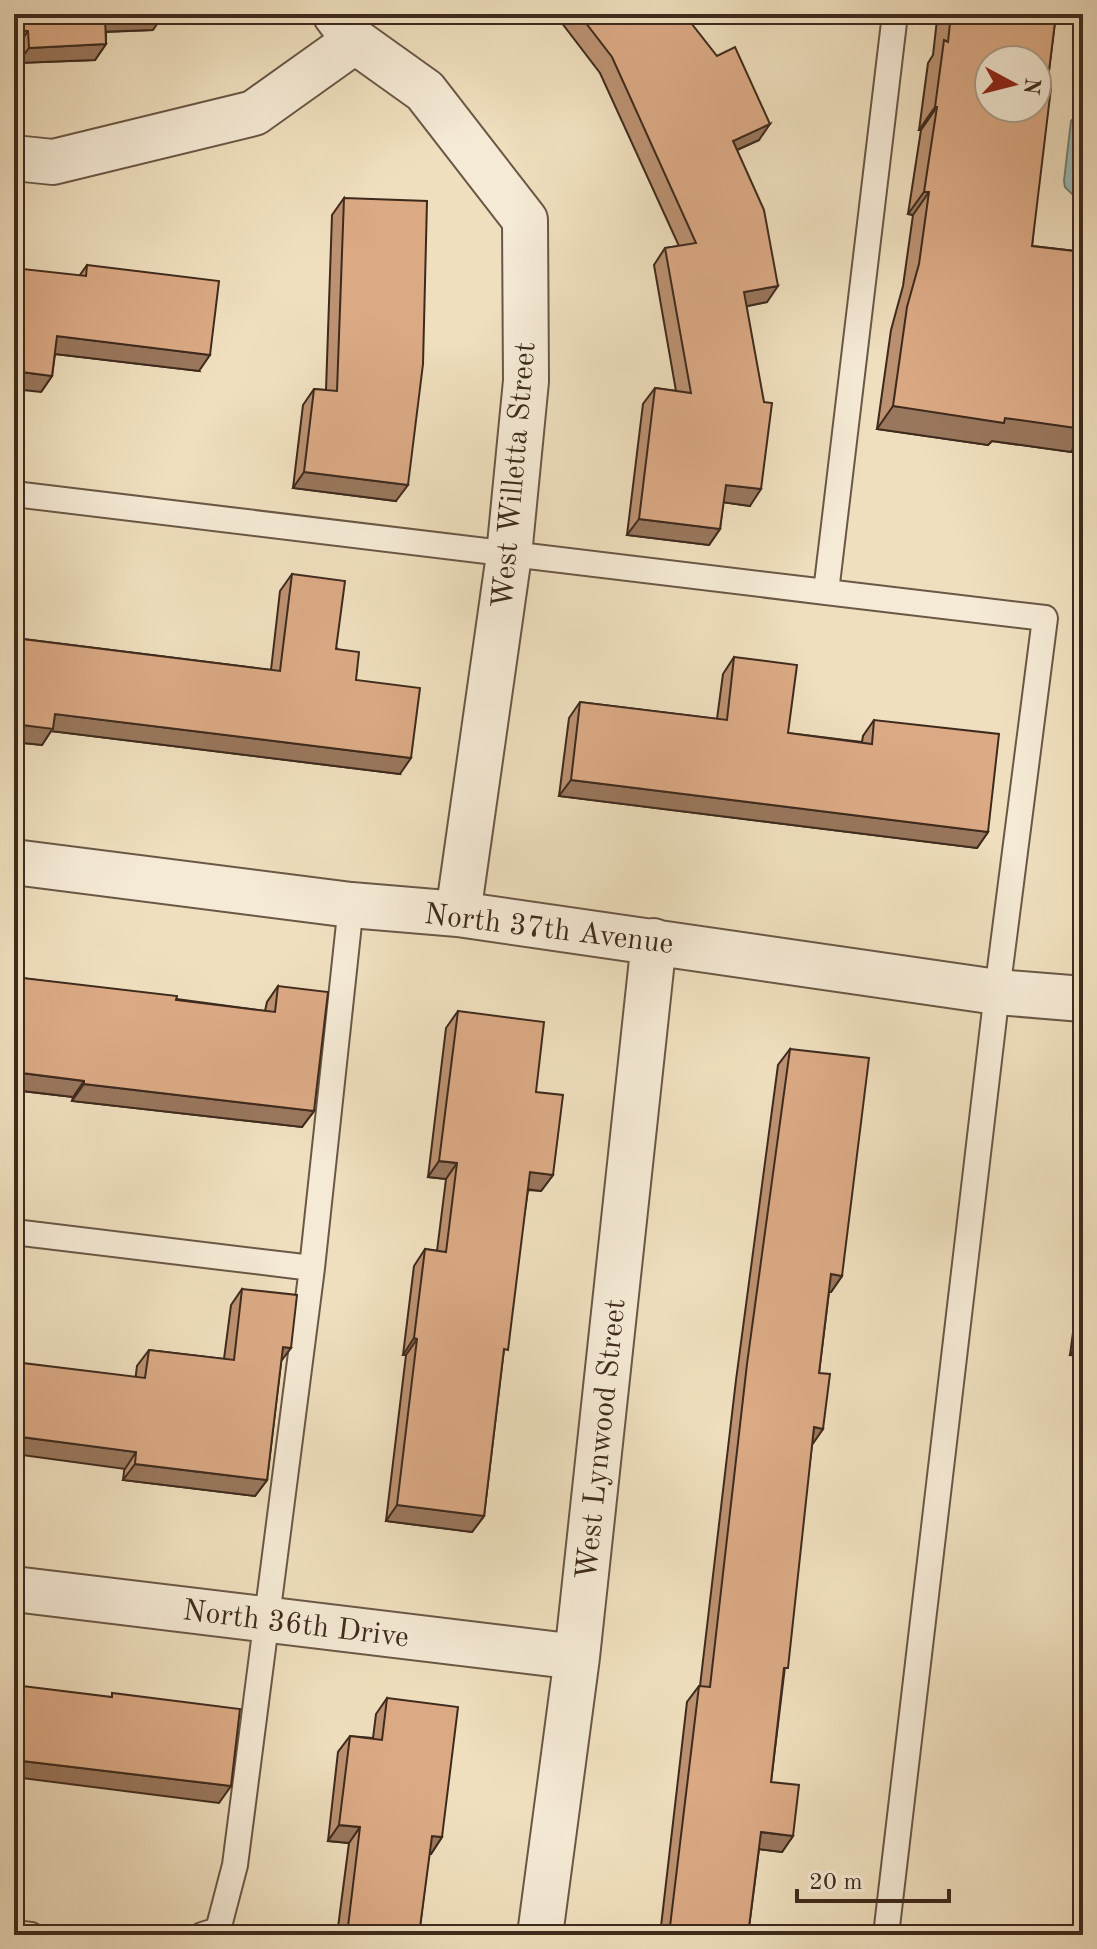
<svg xmlns="http://www.w3.org/2000/svg" width="1097" height="1949" viewBox="0 0 1097 1949" font-family="'Old Standard TT',serif">
<style>
.water{fill:#9abcb7;stroke:#758279;stroke-width:2}
.lines{fill:none;stroke-linecap:round;stroke-linejoin:round}
.shore{stroke:#6c736a;stroke-width:2}
.lane-casing{stroke:#6a5745;stroke-width:28}
.street-casing{stroke:#6a5745;stroke-width:48}
.lane{stroke:#f5ead5;stroke-width:24}
.street{stroke:#f5ead5;stroke-width:44}
.wall{fill:#bc9272;stroke:#3e2a1d;stroke-width:2}
.shaded-wall{fill:#99775d;stroke:#3e2a1d;stroke-width:2}
.building{fill:#dbaa85;stroke:#3e2a1d;stroke-width:2;fill-rule:evenodd}
.labels{text-anchor:middle;stroke-width:8;stroke-linejoin:round;paint-order:stroke}
.street-label{font-size:30px;fill:#3e2a1d;stroke:#f5ead5}
</style>
<rect width="100%" height="100%" fill="#efdfbe"/>
<filter id="stains"><feTurbulence type="fractalNoise" baseFrequency=".0025" numOctaves="4"/><feColorMatrix values="0 0 0 0 .2 0 0 0 0 .09 0 0 0 0 .02 0 0 0 .5 -.17"/></filter>
<radialGradient id="worn" r=".72"><stop offset=".6" stop-color="#630" stop-opacity="0"/><stop offset="1" stop-color="#630" stop-opacity=".3"/></radialGradient>
<path class="water" d="M1083,108V199L1073,195L1065,187L1064,181L1071,121Z"/>
<g class="lines">
<path class="shore" d="M1083,117L1079,123L1073,181L1083,191"/>
<defs>
<path id="lane" d="M14,494L826,592
M14,1232L312,1268
M14,1933L31,1935
M202,1935L218,1930L235,1865L312,1268L351,905
M886,1935L997,992L1045,618L826,592L895,14"/>
<path id="street" d="M335,14L355,41L425,91L525,220L526,381L509,555L458,914
M14,158L53,162L254,113L355,41
M14,862L351,905L458,914L997,992L1083,999
M14,1589L577,1657
M540,1935L577,1657L654,941"/>
</defs>
<use href="#lane" class="lane-casing"/>
<use href="#street" class="street-casing"/>
<use href="#lane" class="lane"/>
<use href="#street" class="street"/>
</g>
<path class="wall" d="M14,14L153,30L106,32V44L95,60L18,63Z
M555,14H684L759,140L737,150L767,302L747,306L750,506L723,502L720,529L709,545L627,535L643,404L655,388L676,391L654,265L665,248L679,246L600,73Z
M942,14H1056L1047,87L1032,246L1083,252V442L1078,441L1071,452L992,441L988,445L877,429L891,330L903,286L913,215L908,214L921,130H919L928,63L933,55L937,20Z
M344,198L396,501L293,488L303,405L314,389L326,390L332,215Z
M87,265L199,371L55,354L52,376L41,392L80,275Z
M292,574L356,680L400,774L51,731L42,745L14,742V638L271,670L280,591Z
M734,657L788,733L862,742L863,736L874,720L988,832L977,848L559,796L569,718L580,702L717,719L723,674Z
M14,977L265,1011L267,1002L278,986L314,1111L302,1127L72,1101L73,1097L14,1090Z
M458,1011L536,1092L553,1175L541,1191L528,1190L503,1357L484,1516L472,1532L386,1521L406,1355H403L414,1266L425,1249L437,1251L446,1179L428,1177L446,1028Z
M790,1049L842,1276L831,1292H829L819,1373L823,1429L812,1444L771,1782L793,1836L782,1852L759,1849L748,1935H660L687,1702L699,1686H700L736,1380L778,1065Z
M1083,1276V1356L1070,1355L1080,1280Z
M242,1289L281,1362L267,1480L255,1496L123,1480L137,1366L149,1350L224,1359L231,1305Z
M387,1698L442,1837L431,1854L429,1853L419,1935H337L349,1843L328,1841L338,1752L350,1736L373,1738L376,1714Z"/>
<path class="shaded-wall" d="M164,14L153,30L94,32L105,16Z
M14,29L28,31L17,47H14Z
M106,44L95,60L18,63L29,48Z
M935,107H937L921,130H919Z
M770,124L759,140L721,157L733,141Z
M924,192H929L913,215L908,214Z
M778,286L767,302L733,309L744,292Z
M57,336L210,355L199,371L46,353Z
M14,371L52,376L41,392L14,389Z
M893,406L1005,418L1083,424V442L1078,441L1071,452L992,441L988,445L877,429Z
M304,472L408,485L396,501L293,488Z
M726,485L761,489L750,506L714,501Z
M639,519L720,529L709,545L627,535Z
M55,714L411,758L400,774L51,731L42,745L14,742V724Z
M571,780L988,832L977,848L559,796Z
M14,1072L84,1081L73,1097L14,1090Z
M84,1084L314,1111L302,1127L72,1101Z
M439,1161L457,1163L446,1179L428,1177Z
M530,1172L553,1175L541,1191L519,1188Z
M831,1274L842,1276L831,1292L820,1290Z
M1083,1336V1356L1070,1355Z
M414,1338L417,1339L406,1355H403Z
M283,1347L291,1348L279,1364Z
M814,1427L823,1429L812,1445Z
M14,1436L136,1452L125,1469L14,1454Z
M135,1464L267,1480L255,1496L123,1480Z
M397,1505L484,1516L472,1532L386,1521Z
M14,1760L231,1786L219,1803L14,1777Z
M339,1825L360,1827L349,1843L328,1841Z
M761,1832L793,1836L782,1852L750,1848Z
M432,1836L442,1837L431,1854L420,1852Z"/>
<path class="building" d="M14,14H164L105,16L106,44L29,48L28,31L14,29Z
M579,14H684L717,56L735,47L770,124L733,141L764,210L778,286L744,292L764,402L772,403L761,489L726,485L720,529L639,519L655,388L691,393L665,248L696,243L612,57Z
M951,14H1056L1047,87L1051,88L1032,246L1083,252V429L1005,418L1004,423L893,406L907,307L919,264L929,192H924L937,107H935L944,40L948,42ZM989,60H1037V108H989Z
M344,198L427,201L423,364L408,485L304,472L314,389L337,391Z
M87,265L219,281L210,355L57,336L52,376L14,371V268L86,276Z
M292,574L345,581L336,649L359,652L356,680L420,688L411,758L55,714L53,729L14,724V638L280,671Z
M734,657L797,665L788,733L872,744L874,720L999,734L988,832L571,780L580,702L727,720Z
M14,977L177,996L176,1000L275,1012L278,986L328,992L314,1111L84,1084V1081L14,1072Z
M458,1011L544,1022L536,1092L563,1095L553,1175L530,1172L508,1350L504,1349L484,1516L397,1505L417,1339L414,1338L425,1249L446,1252L457,1163L439,1161Z
M790,1049L869,1058L842,1276L831,1274L819,1373L830,1374L823,1429L814,1427L788,1668H784L771,1782L799,1785L793,1836L761,1832L748,1935H669L699,1686L710,1687L747,1364Z
M242,1289L297,1295L291,1348L283,1347L267,1480L135,1464L136,1452L14,1436V1362L145,1378L149,1350L234,1360Z
M14,1685L112,1697V1693L240,1709L231,1786L14,1760Z
M387,1698L458,1707L442,1837L432,1836L419,1935H347L360,1827L339,1825L350,1736L382,1740Z"/>
<g class="labels">
<g class="street-label">
<text transform="translate(513 475) rotate(-85)" y="10">West Willetta Street</text>
<text transform="translate(549 928) rotate(7)" y="10">North 37th Avenue</text>
<text transform="translate(600 1439) rotate(-84)" y="10">West Lynwood Street</text>
<text transform="translate(296 1623) rotate(7)" y="10">North 36th Drive</text>
</g>
</g>
<rect width="1097" height="1949" fill="none" stroke="#efdfbe" stroke-width="48"/>
<rect x="16" y="16" width="1065" height="1917" fill="none" stroke="#3e2a1d" stroke-width="4"/>
<rect x="24" y="24" width="1049" height="1901" fill="none" stroke="#3e2a1d" stroke-width="2"/>
<g transform="translate(1013 84) rotate(97)"><circle r="38" fill="#f5ead5" stroke="#ac9d8b" stroke-width="2"/>
<path d="M0-6L14 30L0 20L-14 30Z" fill="#8f2418"/>
<text y="-12" font-size="22" font-weight="bold" text-anchor="middle" fill="#3e2a1d">N</text>
</g>
<path d="M797 1889v12h152v-12" fill="none" stroke="#3e2a1d" stroke-width="4"/>
<text x="809" y="1889" font-size="24" fill="#3e2a1d" stroke="#f5ead5" stroke-width="6" paint-order="stroke">20 m</text>
<rect width="100%" height="100%" filter="url(#stains)"/>
<rect width="100%" height="100%" fill="url(#worn)"/>
</svg>
